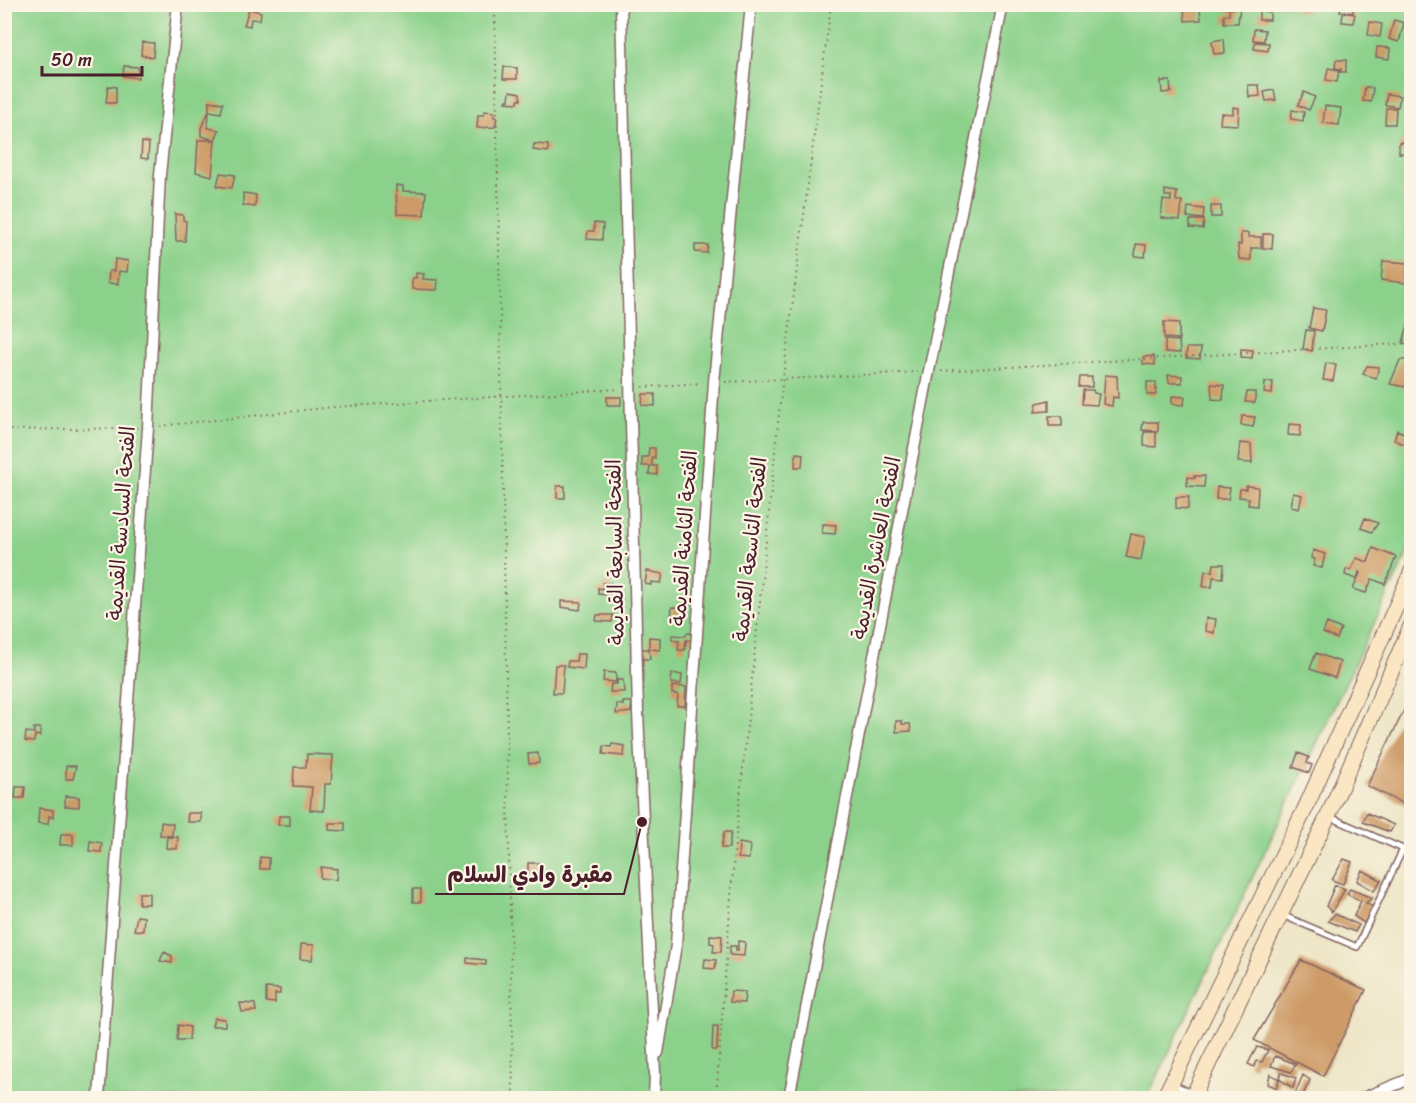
<svg xmlns="http://www.w3.org/2000/svg" width="1416" height="1103" viewBox="0 0 1416 1103" font-family="Sriracha,'Playpen Sans Arabic',sans-serif">
<style>
.green{fill:#8bd18b;stroke:#6a785b;stroke-width:1.5}
.building{fill:#ce9b68}
.lines{fill:none;stroke-linecap:round;stroke-linejoin:round}
.lane-casing{stroke:#836562;stroke-width:8}
.street-casing{stroke:#836562;stroke-width:13}
.secondary-casing{stroke:#836562;stroke-width:17}
.path{stroke:#836562;stroke-width:2;stroke-dasharray:1.5 4.5;stroke-linecap:butt}
.lane{stroke:#fff;stroke-width:5}
.street{stroke:#fff;stroke-width:10}
.secondary{stroke:#fbe6c4;stroke-width:15}
.labels{text-anchor:middle;stroke-width:4.5;stroke-linejoin:round;paint-order:stroke}
.street-label{font-size:21px;fill:#4a1f2b;stroke:#fcf5e5}
.leader{fill:none;stroke:#4a1f2b;stroke-width:2}
.callout-dot{fill:#4a1f2b;stroke:#fcf5e5;stroke-width:2}
.callout-label{font-size:22px;text-anchor:middle;font-weight:bold;fill:#4a1f2b;stroke:#fcf5e5;stroke-width:4.5;stroke-linejoin:round;paint-order:stroke}
</style>
<rect width="100%" height="100%" fill="#fcf5e5"/>
<filter id="ink" filterUnits="userSpaceOnUse"><feTurbulence type="fractalNoise" baseFrequency=".0167" numOctaves="2"/><feDisplacementMap in="SourceGraphic" scale="12" xChannelSelector="R" yChannelSelector="G"/><feConvolveMatrix kernelMatrix="1 2 1 2 8 2 1 2 1" color-interpolation-filters="sRGB"/></filter>
<filter id="wash" filterUnits="userSpaceOnUse"><feTurbulence type="fractalNoise" baseFrequency=".008" numOctaves="4" result="noise"/><feDisplacementMap in="SourceGraphic" scale="24" xChannelSelector="R" yChannelSelector="G"/><feGaussianBlur stdDeviation="1.35" result="paint"/><feColorMatrix in="noise" values="0 0 0 0 0 0 0 0 0 0 0 0 0 0 0 0 0 1.4 0 .05"/><feComposite in="paint" operator="in"/></filter>
<g filter="url(#wash)">
<rect width="100%" height="100%" fill="#eee6c7"/>
<path class="green" d="M5,5H1411V546L1147,1098H5Z"/>
<g id="blocks">
<path class="building" d="M1220,4L1240,6L1238,23H1224V15H1229V9L1236,8H1220Z
M1296,4H1307V12H1296Z
M1341,4H1353V13L1340,11Z
M1200,8L1201,20L1185,21L1184,9Z
M249,9L261,12L260,20L251,19L250,26L244,25Z
M1259,11L1270,12V20H1259Z
M1343,12L1355,14L1353,23L1342,22Z
M1394,20L1404,23L1399,42L1389,39Z
M1370,22L1382,24L1380,37L1368,35Z
M1254,29L1265,30L1264,41L1253,40Z
M1224,39L1225,53L1214,54L1212,41Z
M142,42L154,43L153,57L141,55Z
M1255,42L1269,43L1268,51L1254,49Z
M1377,47L1390,48L1389,59L1376,57Z
M1336,60H1346V72H1340L1341,69L1335,68Z
M124,66L138,67V78L123,76Z
M504,67L517,68V79H503Z
M1328,68L1339,70L1337,82L1326,80Z
M1161,81H1170L1171,92L1162,93Z
M1248,85H1259L1260,96L1249,97Z
M108,86L116,87V103H106Z
M1365,87L1373,88L1371,102L1363,101Z
M1274,90L1276,100L1266,101L1264,92Z
M510,91L520,93L521,100H518V103L506,102L507,100H509Z
M1304,92L1315,97L1309,110L1298,105Z
M1387,94L1400,96L1398,107L1385,105Z
M209,101L223,103L221,113L209,111Z
M1325,106L1341,108L1339,125L1323,123Z
M1233,107L1239,108L1238,125L1220,124L1221,113L1233,114Z
M1386,108H1396L1395,124H1385Z
M1292,110L1304,112L1303,121L1291,119Z
M209,111L208,128L219,130L215,140L201,136V128Z
M484,111L494,112V117H497L495,127L477,128L478,115H484Z
M198,140H215L212,176L196,172Z
M142,142L149,143L148,159L141,158Z
M1399,142L1410,143L1409,154L1399,153Z
M534,144L548,145V152L533,150Z
M220,173L235,175L232,188L217,186Z
M396,185L403,186V191L426,192L424,215L397,214Z
M1165,190L1177,192L1176,201H1182L1180,220L1161,218L1163,200L1171,201V196H1165Z
M243,193L256,195L255,207L243,205Z
M1211,206H1221V217H1211Z
M1188,207L1204,209L1203,219L1187,217Z
M175,214L183,215V220L186,221L185,241H176Z
M1190,220H1204L1203,229L1190,228Z
M594,223L603,224L602,240L587,239L588,231H594Z
M1241,233H1248V237H1261V248H1251V260L1239,259L1238,244L1241,245Z
M1263,234H1273L1272,249L1263,248Z
M1136,244L1146,245L1145,257L1135,256Z
M695,245H708L707,253L695,252Z
M115,259L128,261L127,272L119,271L118,284L108,283L109,271H114Z
M1383,261L1408,263L1406,283L1381,280Z
M416,273L424,274L423,279L438,280L437,290L412,289V278H416Z
M1313,308L1326,310L1322,331L1309,328Z
M1164,322L1179,323V339L1164,338Z
M1408,325L1412,326V345L1403,343Z
M1306,330L1314,331L1312,351L1303,349Z
M1165,340L1179,341L1180,353L1165,352Z
M1187,348H1201L1200,359L1186,358Z
M1241,349L1253,350L1252,358L1241,357Z
M1154,356L1155,365L1143,364V357Z
M1400,360H1412V366L1405,387L1390,384Z
M1326,363L1336,365L1333,381L1323,380Z
M1367,366L1379,367L1376,378L1363,374Z
M1105,375L1117,376L1118,398L1113,397L1112,406L1103,404Z
M1168,375L1182,376V383H1169Z
M1080,377H1092V387H1079Z
M1147,382H1156V395H1147Z
M1265,382H1273L1272,394L1264,393Z
M1211,384L1224,385L1223,400L1212,399Z
M1083,390H1093L1094,393L1099,394L1097,405L1082,404Z
M1247,392H1255V403L1245,402Z
M643,394H655V406L642,405Z
M1172,396L1185,397L1184,405L1172,404Z
M607,397H621V405H607Z
M1049,400V411L1035,412L1037,403Z
M1049,416H1062V426H1049Z
M1242,416L1255,417L1253,427L1241,425Z
M1143,422H1158V431L1142,430Z
M1289,424L1301,425L1300,436L1288,435Z
M1397,430L1408,435L1404,444L1394,440Z
M1144,432H1156V447L1144,446Z
M1240,443L1251,444L1252,463L1238,462Z
M649,448H655V458L652,457V466H657V475L649,474L650,466H642V457H648Z
M796,453L803,454L802,467H795Z
M1194,476H1205L1204,487L1187,486L1188,477L1195,478Z
M557,486H565V498H557Z
M1246,486L1258,487L1257,506L1248,505L1249,498L1239,497L1240,489H1246Z
M1217,487L1230,488L1228,499H1216Z
M1293,493L1302,495L1299,509L1291,507Z
M1176,497H1189L1188,509L1176,508Z
M1365,518L1378,523L1372,532L1361,528Z
M823,524L836,525L835,534L822,533Z
M1131,534L1145,537L1141,560L1126,557Z
M1373,548L1396,557L1385,584L1372,579L1366,593L1353,589L1360,573L1359,572L1357,579L1345,575L1346,569L1351,570L1356,558L1368,562Z
M1313,550L1325,554L1322,568L1313,566L1315,559L1311,558Z
M1214,564H1224L1223,578L1213,577L1212,587H1203L1205,571H1213Z
M647,571L663,574L661,583L651,582V585L645,584Z
M603,583H611L608,595L598,594V588L603,589Z
M561,601L581,602L580,610L561,607Z
M672,607L687,608L686,616L678,615L677,620L671,619Z
M597,615H613L612,622L596,621Z
M1206,618L1216,619L1214,633L1205,631Z
M1327,623L1341,629L1337,639L1323,633Z
M687,633L694,634V641L686,640L685,650H678L679,641L672,640V635L686,636Z
M649,637L660,638V650L649,649L650,659H643L642,649H649Z
M1316,653L1340,662L1335,678L1310,669Z
M577,654H585L584,669L567,667L568,661H576Z
M555,665H564L562,693H553Z
M604,672L616,673V682L603,681Z
M672,673L682,675L681,684L671,683Z
M617,680H623L624,692H610L611,684H617Z
M672,686L686,687L685,706H677L678,694H672Z
M1412,694V808L1367,786Z
M623,702H632L631,712L616,714L617,704L623,705Z
M896,721H902V724H910L911,731L896,732Z
M34,728H40V736L35,735L34,742L25,741L26,732L34,733Z
M612,744L625,746L624,756L603,754L604,746L611,747Z
M538,753L539,763L529,764L528,754Z
M1298,753L1309,757L1307,763L1312,765L1309,773L1293,767Z
M307,754L333,755L331,784H325L324,811L310,810L312,787L293,786L294,767H306Z
M66,766H76L73,779H66Z
M16,787H25L24,798H15Z
M65,796L79,797V807L65,806Z
M39,808L53,810V817L49,816L48,824L38,823Z
M188,813H201V822H187Z
M1367,813L1394,825L1390,832L1363,822Z
M279,816H290V825H278Z
M161,822L173,824L172,836L160,835Z
M329,823H345V831L329,830Z
M724,832H731L729,848H721Z
M61,834H73V845H60Z
M167,837H178L177,849L166,848Z
M90,841L102,843L101,852L89,851Z
M739,843L750,845L749,859L738,858Z
M260,857L269,858V869H260Z
M1344,859L1352,862L1343,884L1332,880Z
M528,863H540V873H528Z
M321,867L337,869L336,880L320,878Z
M1362,870L1381,880L1374,891L1357,881Z
M1335,885L1345,889L1332,912L1326,906Z
M413,889H421V902H413Z
M1350,889L1372,898L1366,903L1373,907L1364,923L1354,916L1361,901L1347,894Z
M139,893H149V904H139Z
M1335,914L1359,925L1355,932L1328,921Z
M137,916L144,917L143,931L134,930Z
M710,935L722,936L721,952H713L714,944L710,943Z
M738,941L745,942L744,956L730,955V946H736V951H738Z
M301,944L314,945L312,960L300,959Z
M164,952L172,956V963L160,961Z
M467,958L486,960V965L467,963Z
M705,959L716,960L715,969L704,968Z
M1301,960L1366,990L1323,1076L1254,1040Z
M266,988L280,989V994H275V1003L266,1002Z
M731,991L745,992L744,1003L730,1002Z
M240,1003L255,1004L256,1011L242,1012Z
M214,1018L225,1019V1026H212Z
M178,1025L190,1027L189,1040H177Z
M713,1026H718L717,1050H712Z
M1257,1047L1268,1050L1262,1062L1256,1061L1254,1067L1248,1064Z
M1275,1056L1296,1064L1291,1072L1271,1066Z
M1281,1073L1296,1078L1293,1088L1279,1079Z
M1270,1074L1279,1079L1277,1088L1268,1084Z
M1303,1075L1310,1080L1302,1097L1295,1094Z"/>
</g>
</g>
<g filter="url(#ink)">
<use href="#blocks" fill-opacity="0" stroke="#836562" stroke-width="1.5"/>
<g class="lines">
<defs>
<path id="lane" d="M1282,915L1357,947L1403,849L1330,817
M1173,1084L1194,1094L1213,1098"/>
<path id="street" d="M621,4L638,713L655,1074L654,1098
M658,1053L676,945L714,382L751,4
M99,1098L148,428L160,175L178,4
M789,1098L927,381L1003,4
M1363,1098L1412,1078"/>
<path id="secondary" d="M1164,1098L1305,809L1412,571
M1192,1098L1328,816L1412,624"/>
</defs>
<use href="#lane" class="lane-casing"/>
<use href="#street" class="street-casing"/>
<use href="#secondary" class="secondary-casing"/>
<path class="path" d="M495,4L513,1098
M941,371L1412,343
M725,382L918,372
M642,387L702,383
M160,426L333,407L618,389
M4,430L137,428
M716,1098L734,855L781,394L831,4"/>
<use href="#lane" class="lane"/>
<use href="#street" class="street"/>
<use href="#secondary" class="secondary"/>
</g>
</g>
<g class="labels">
<g class="street-label">
<text transform="translate(121 523) rotate(-86)" y="7">الفتحة السادسة القديمة</text>
<text transform="translate(684 538) rotate(-86)" y="7">الفتحة الثامنة القديمة</text>
<text transform="translate(876 548) rotate(-79)" y="7">الفتحة العاشرة القديمة</text>
<text transform="translate(750 549) rotate(-84)" y="7">الفتحة التاسعة القديمة</text>
<text transform="translate(615 552) rotate(-91)" y="7">الفتحة السابعة القديمة</text>
</g>
</g>
<path class="leader" d="M642 822L624 894H435"/>
<circle class="callout-dot" cx="642" cy="822" r="6"/>
<g class="callout-label">
<text x="530" y="882">مقبرة وادي السلام</text>
</g>
<rect width="1416" height="1103" fill="none" stroke="#fcf5e5" stroke-width="24"/>
<path d="M42 66v9h100v-9" fill="none" stroke="#4a1f2b" stroke-width="3"/>
<text x="51" y="66" font-size="18" fill="#4a1f2b" stroke="#fcf5e5" stroke-width="4.5" paint-order="stroke">50 m</text>
</svg>
